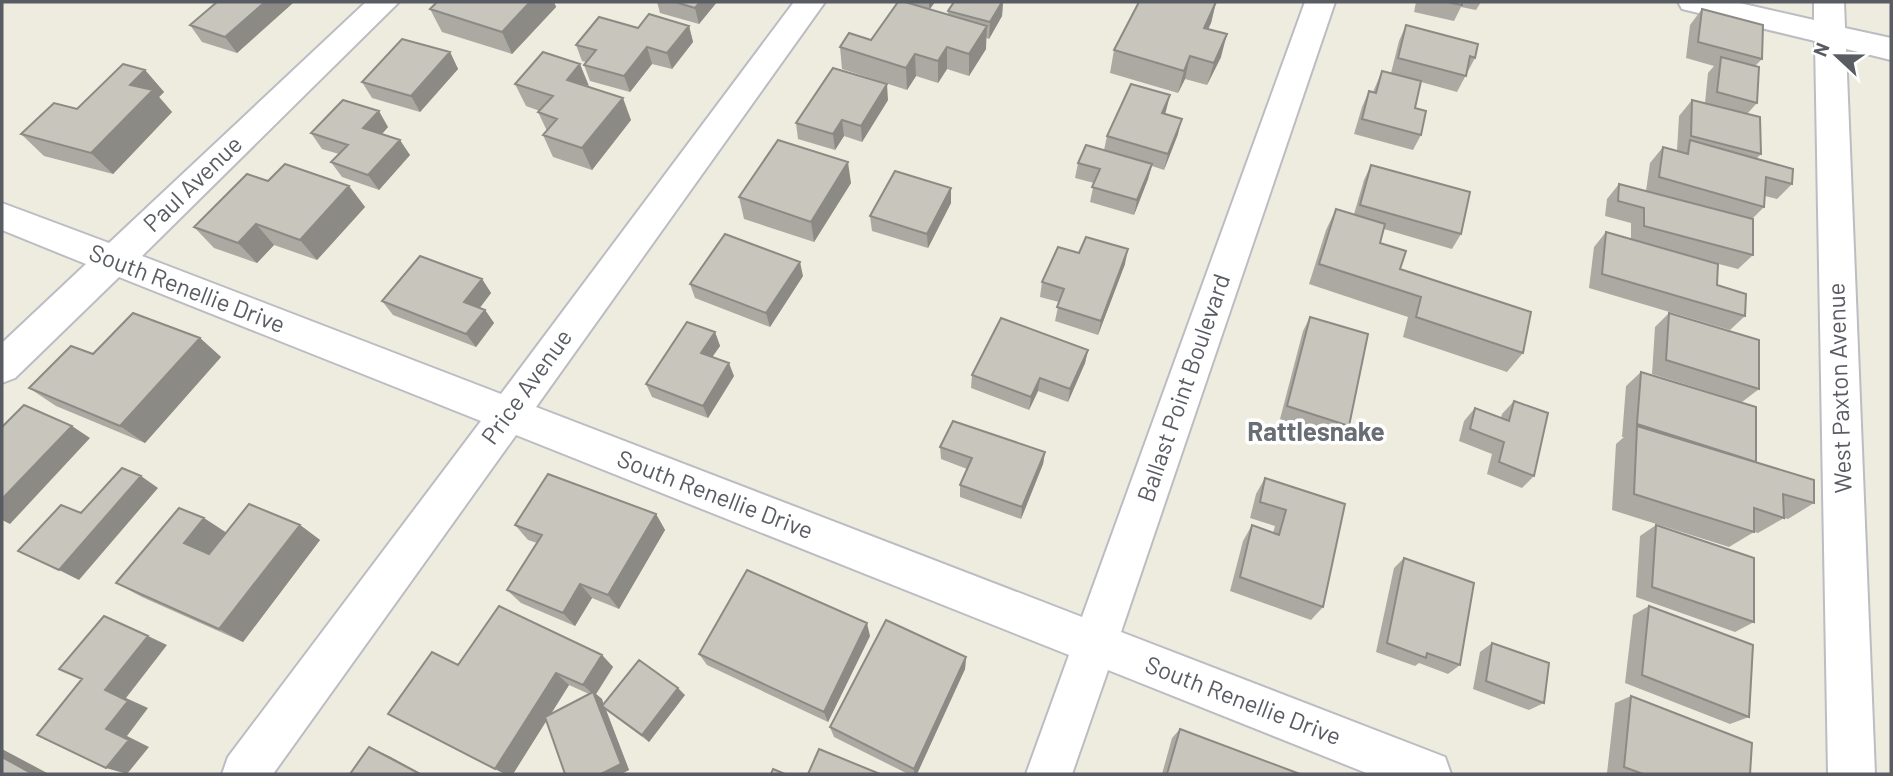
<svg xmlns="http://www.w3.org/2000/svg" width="1893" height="776" viewBox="0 0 1893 776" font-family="Barlow,sans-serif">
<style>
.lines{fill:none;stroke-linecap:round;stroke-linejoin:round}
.minor-casing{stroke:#bbbdc3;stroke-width:4}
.minor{fill:#fff;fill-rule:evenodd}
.wall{fill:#aca9a3;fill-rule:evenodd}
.shaded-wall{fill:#8c8a84}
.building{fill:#c8c5bd;stroke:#8c8a84;stroke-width:2}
.labels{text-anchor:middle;stroke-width:7;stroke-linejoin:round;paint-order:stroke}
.street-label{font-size:24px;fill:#595c63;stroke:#fff}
.neighbourhood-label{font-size:26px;font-weight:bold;fill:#696e75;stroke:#fff}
</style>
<rect width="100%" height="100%" fill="#eeecdf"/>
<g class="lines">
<defs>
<path id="minor" d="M366,2H399L142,256L501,394L794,2H825L536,407L1082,617L1305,2H1335L1121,632L1445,757L1451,774H1369L1108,670L1072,774H1026L1069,655L516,435L273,774H222L228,757L481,421L119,277L15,378L2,383V343L86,264L2,230V203L109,243Z
M1678,2H1735L1814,20V2H1844L1845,28L1891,38V60L1846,49L1875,774H1828L1815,41L1682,9Z"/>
</defs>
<use href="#minor" class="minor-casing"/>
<use href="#minor" class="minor"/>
</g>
<path class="wall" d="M217,2H294L237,53L202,42L190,25Z
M437,2H554L556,7L512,54L442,32L430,9Z
M657,2H717L699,24L660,13Z
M898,2H935L930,9L948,15V11L954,2H1003L1002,16L989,39L986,38V49L969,76L947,69L938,83L916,76L907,90L842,69L840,47L871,40Z
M1216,2L1211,23L1208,29L1221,57L1207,85L1185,79L1178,93L1110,73L1114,50Z
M1416,2H1481L1476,10L1461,7L1454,21L1414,12Z
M1702,9L1762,59L1755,66L1757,103L1747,114L1761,154L1756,159L1792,184L1777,199L1765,196L1764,207L1752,219L1753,255L1738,269L1711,262L1717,285L1745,316L1730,330L1589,288L1594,247L1606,232L1631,239V223L1605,216L1607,199L1619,184L1646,191L1650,163L1663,147L1677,151L1679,116L1692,100L1705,103L1708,73L1714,66L1686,58L1690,25Z
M1406,25L1475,58L1457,92L1421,82L1415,108L1421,135L1413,150L1354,134L1362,107L1369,91L1373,92L1382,71L1391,73L1399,41Z
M689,26L693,42L672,69L652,64L630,92L590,81L584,65L586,62L582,61L576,45L638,28Z
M450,52L458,69L420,112L372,98L362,82Z
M145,70L164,92L159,97L172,112L113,174L44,156L21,134L77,109Z
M515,84L589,86L631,120L592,170L553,157L543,135L547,131L538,112L540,111L526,106Z
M888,100L862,142L844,136L835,150L798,139L796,123Z
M1166,111L1165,114L1178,134L1164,170L1152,166L1148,179L1134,215L1090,202L1094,183L1075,178L1078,163L1104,150L1107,136Z
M388,127L382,134L410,155L379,190L342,177L331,162L339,154L322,149L311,133Z
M1371,165L1461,234L1452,249L1384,229L1380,243L1400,269L1523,353L1507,372L1403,337L1408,317L1309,284L1326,230L1336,209L1354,214L1364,180Z
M268,181L349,186L365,207L317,260L274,245L257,263L214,248L194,227Z
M851,183L814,242L744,219L739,197Z
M951,203L928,248L872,231L870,216Z
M1079,253L1125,264L1098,335L1055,321L1059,302L1040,297L1042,282Z
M803,276L770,327L695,298L690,284Z
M482,279L491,293L480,308L485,310L494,323L476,347L393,315L382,301Z
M1669,313L1759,389L1742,402L1652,374L1655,327Z
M1310,317L1349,426L1340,439L1280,419L1303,331Z
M715,332L720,346L712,357L734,376L708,418L652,397L646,384Z
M200,338L221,357L145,443L56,406L29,388L93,354Z
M1088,350L1085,363L1068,402L1038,391L1029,410L971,388L972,375Z
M1641,372L1755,462L1814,503L1788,519L1784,518L1758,533L1754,532L1729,547L1612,510L1616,444L1624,437H1622L1626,386Z
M1514,401L1534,476L1522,488L1487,474L1492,454L1459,441L1464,421L1475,408L1501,418L1502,414Z
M940,447L1045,452L1043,464L1021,519L960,497V485L967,469L941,459Z
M1265,478L1345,504L1323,607L1311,620L1230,591L1243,541L1252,525L1273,533L1275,526L1250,518L1256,494Z
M656,514L665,530L619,609L592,598L575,626L521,603L507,590L537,543L528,540L515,525Z
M300,525L320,540L243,642L142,597L116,583L226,532Z
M1656,525L1754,622L1735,632L1636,597L1640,536Z
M1404,558L1460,665L1448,674L1419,663L1415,666L1376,652L1394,568Z
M1649,606L1749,717L1730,724L1625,683L1633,615Z
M870,636L828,722L707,665L699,654Z
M1492,643L1544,703L1529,710L1473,689L1480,652Z
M602,655L613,667L596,694L602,699L603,704L685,695L649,742L606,710L629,770L621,774H565L546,721L513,774H505L388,714L458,665ZM569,685L589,694L551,714Z
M966,657L965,669L917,774H908L834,737L830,727Z
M1631,696L1750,774H1610L1607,773L1615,703Z
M1180,729L1300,774H1162L1172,738Z"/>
<path class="shaded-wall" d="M265,2H294L237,53L225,37Z
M530,2H554L556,7L512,54L502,32Z
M700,2H717L699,24L695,8Z
M929,2H935L929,10Z
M1002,2H1003L1002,16L989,39L990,22Z
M1216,2L1211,23L1198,50L1204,28Z
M689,26L693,42L672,69L667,53Z
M987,26L986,49L969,76V54Z
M1227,34L1221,57L1207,85L1214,63Z
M647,47L652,64L630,92L624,76Z
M947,47V69L938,83V61Z
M450,52L458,69L420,112L411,96Z
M915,54L916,76L907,90L906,68Z
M1190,56L1185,79L1178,93L1184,71Z
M580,64L589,86L567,80Z
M145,70L164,92L159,97L172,112L113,174L91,153L130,85Z
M887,84L888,100L862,142L861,126Z
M1170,95L1166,111L1158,128L1162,113Z
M623,98L631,120L592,170L582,148Z
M379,111L388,127L373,144L363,128Z
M1182,119L1178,134L1164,170L1168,154Z
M842,120L844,136L835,150L833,134Z
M400,140L410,155L379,190L368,175Z
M848,162L851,183L814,242L811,222Z
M1152,164L1148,179L1134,215L1137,200Z
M349,186L365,207L317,260L300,240Z
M951,188V203L928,248L927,234Z
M256,224L274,245L257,263L238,243Z
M1128,249L1125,264L1098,335L1101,321Z
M800,262L803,276L770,327L766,313Z
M482,279L491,293L473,316L464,302Z
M485,310L494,323L476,347L466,334Z
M715,332L720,346L706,366L701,353Z
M200,338L221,357L145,443L120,426Z
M1088,350L1085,363L1068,402L1070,389Z
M729,363L734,376L708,418L703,406Z
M1040,378L1038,391L1029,410L1031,397Z
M72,426L90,438L10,524L2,520V499Z
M1045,452L1043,464L1021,519L1022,507Z
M141,476L158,488L79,580L59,570Z
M656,514L665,530L619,609L608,595Z
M204,518L227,533L208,557L184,543Z
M300,525L320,540L243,642L219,629Z
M580,584L592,598L575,626L563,613Z
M867,623L870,636L828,722L824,712Z
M148,636L167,645L126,698L148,708L127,736L149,747L127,774L106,768L105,690Z
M602,655L613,667L596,694L602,699L605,709L602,706L606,710L629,770L621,774H601L595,696L583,685Z
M966,657L965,669L917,774H914V769Z
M556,673L569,685L513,774H505L495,769Z
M678,688L685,695L649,742L642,735Z
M369,747L389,756L422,774H420Z
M2,749L49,774H33L2,757Z"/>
<path class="building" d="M217,2H265L225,37L190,25Z
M437,2H530L502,32L430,9Z
M675,2H700L695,8Z
M898,2H905L987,26L969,54L947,47L938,61L915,54L906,68L840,47L849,33L871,40Z
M954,2H1002L990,22L948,11Z
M1139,2H1216L1204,28L1227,34L1214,63L1190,56L1184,71L1114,50Z
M1447,2H1462V5Z
M1702,9L1763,25L1762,59L1698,42Z
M649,14L689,26L667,53L647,47L624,76L584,65L596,50L576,45L599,17L638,28Z
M1406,25L1478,44L1475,58L1470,56L1466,76L1398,58Z
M402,39L450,52L411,96L362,82Z
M543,52L580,64L567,80L623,98L582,148L543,135L557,119L538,112L553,96L515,84Z
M1721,57L1759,67L1757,103L1717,92Z
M123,64L145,70L130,85L153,90L91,153L21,134L54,103L77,109Z
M833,68L887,84L861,126L842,120L833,134L796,123Z
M1382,71L1421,81L1415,108L1426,111L1421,135L1362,119L1369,91L1376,93Z
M1131,84L1170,95L1162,113L1182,119L1168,154L1107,136Z
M343,100L379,111L363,128L400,140L368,175L331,162L348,145L311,133Z
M1692,100L1760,117L1761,154L1691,136Z
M778,140L848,162L811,222L739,197Z
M1690,140L1793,169L1792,184L1766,177L1764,207L1659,177L1663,147L1688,154Z
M1086,145L1152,164L1137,200L1092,187L1100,169L1078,163Z
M285,164L349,186L300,240L256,224L238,243L194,227L247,174L268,181Z
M1371,165L1470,192L1461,234L1360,205Z
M895,171L951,188L927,234L870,216Z
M1619,184L1753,219V255L1644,226V208L1618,201Z
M1336,209L1385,224L1380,243L1406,251L1400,269L1531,312L1523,353L1416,317L1421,297L1319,264Z
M1606,232L1718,264L1717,285L1746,294L1745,316L1602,274Z
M725,234L800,262L766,313L690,284Z
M1086,237L1128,249L1101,321L1057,307L1064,289L1042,282L1058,247L1079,253Z
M420,256L482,279L464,302L485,310L466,334L382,301Z
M133,313L200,338L120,426L29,388L71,346L93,354Z
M1669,313L1759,340V389L1666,360Z
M1310,317L1368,334L1349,426L1287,406Z
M1001,318L1088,350L1070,389L1040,378L1031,397L972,375Z
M687,322L715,332L701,353L729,363L703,406L646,384Z
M1641,372L1756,407V462L1637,424Z
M1514,401L1548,413L1534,476L1499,462L1504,442L1470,429L1475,408L1509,421Z
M24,405L72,426L2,499V427Z
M953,421L1045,452L1022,507L960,485L972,458L940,447Z
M1637,426L1814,480V503L1783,494L1784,518L1754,508V532L1634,494Z
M122,468L141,476L59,570L18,551L61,505L81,513Z
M548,474L656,514L608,595L580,584L563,613L507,590L542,535L515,525Z
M1265,478L1345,504L1323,607L1240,577L1252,525L1279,535L1286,510L1260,502Z
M249,504L300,525L219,629L116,583L179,508L204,518L184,543L209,554Z
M1656,525L1754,558V622L1652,587Z
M1404,558L1474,583L1460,665L1427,653L1426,658L1387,643Z
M747,570L867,623L824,712L699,654Z
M499,606L602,655L583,685L556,673L495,769L388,714L432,652L458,665Z
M1649,606L1753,645L1749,717L1642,675Z
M104,616L148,636L105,690L128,701L106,729L129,740L106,768L37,735L82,679L59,669Z
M886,620L966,657L914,769L830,727Z
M1492,643L1549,663L1544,703L1486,681Z
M639,660L678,688L642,735L602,706Z
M593,692L621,764L601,774H565L545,717Z
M1631,696L1752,743L1750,774H1643L1624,767Z
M1180,729L1300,774H1167Z
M369,747L420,774H350Z
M819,749L880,774H808Z
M2,757L33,774H2Z
M773,769L785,774H771Z"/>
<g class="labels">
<g class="street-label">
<text transform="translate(193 184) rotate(-44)" y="8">Paul Avenue</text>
<text transform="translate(187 289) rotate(21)" y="8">South Renellie Drive</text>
<text transform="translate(527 387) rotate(-54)" y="8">Price Avenue</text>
<text transform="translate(1184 388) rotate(-71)" y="8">Ballast Point Boulevard</text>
<text transform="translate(1840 388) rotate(-92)" y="8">West Paxton Avenue</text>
<text transform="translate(715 495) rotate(21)" y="8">South Renellie Drive</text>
<text transform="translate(1243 701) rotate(21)" y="8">South Renellie Drive</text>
</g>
<g class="neighbourhood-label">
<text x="1316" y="441">Rattlesnake</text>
</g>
</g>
<rect width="1893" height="776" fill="none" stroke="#595c63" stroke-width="7"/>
<g transform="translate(1837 56) rotate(292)" stroke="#ffffff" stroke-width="5" paint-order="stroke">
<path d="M0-5L12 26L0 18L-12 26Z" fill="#595c63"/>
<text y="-10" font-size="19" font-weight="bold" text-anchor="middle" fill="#595c63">N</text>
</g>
</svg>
